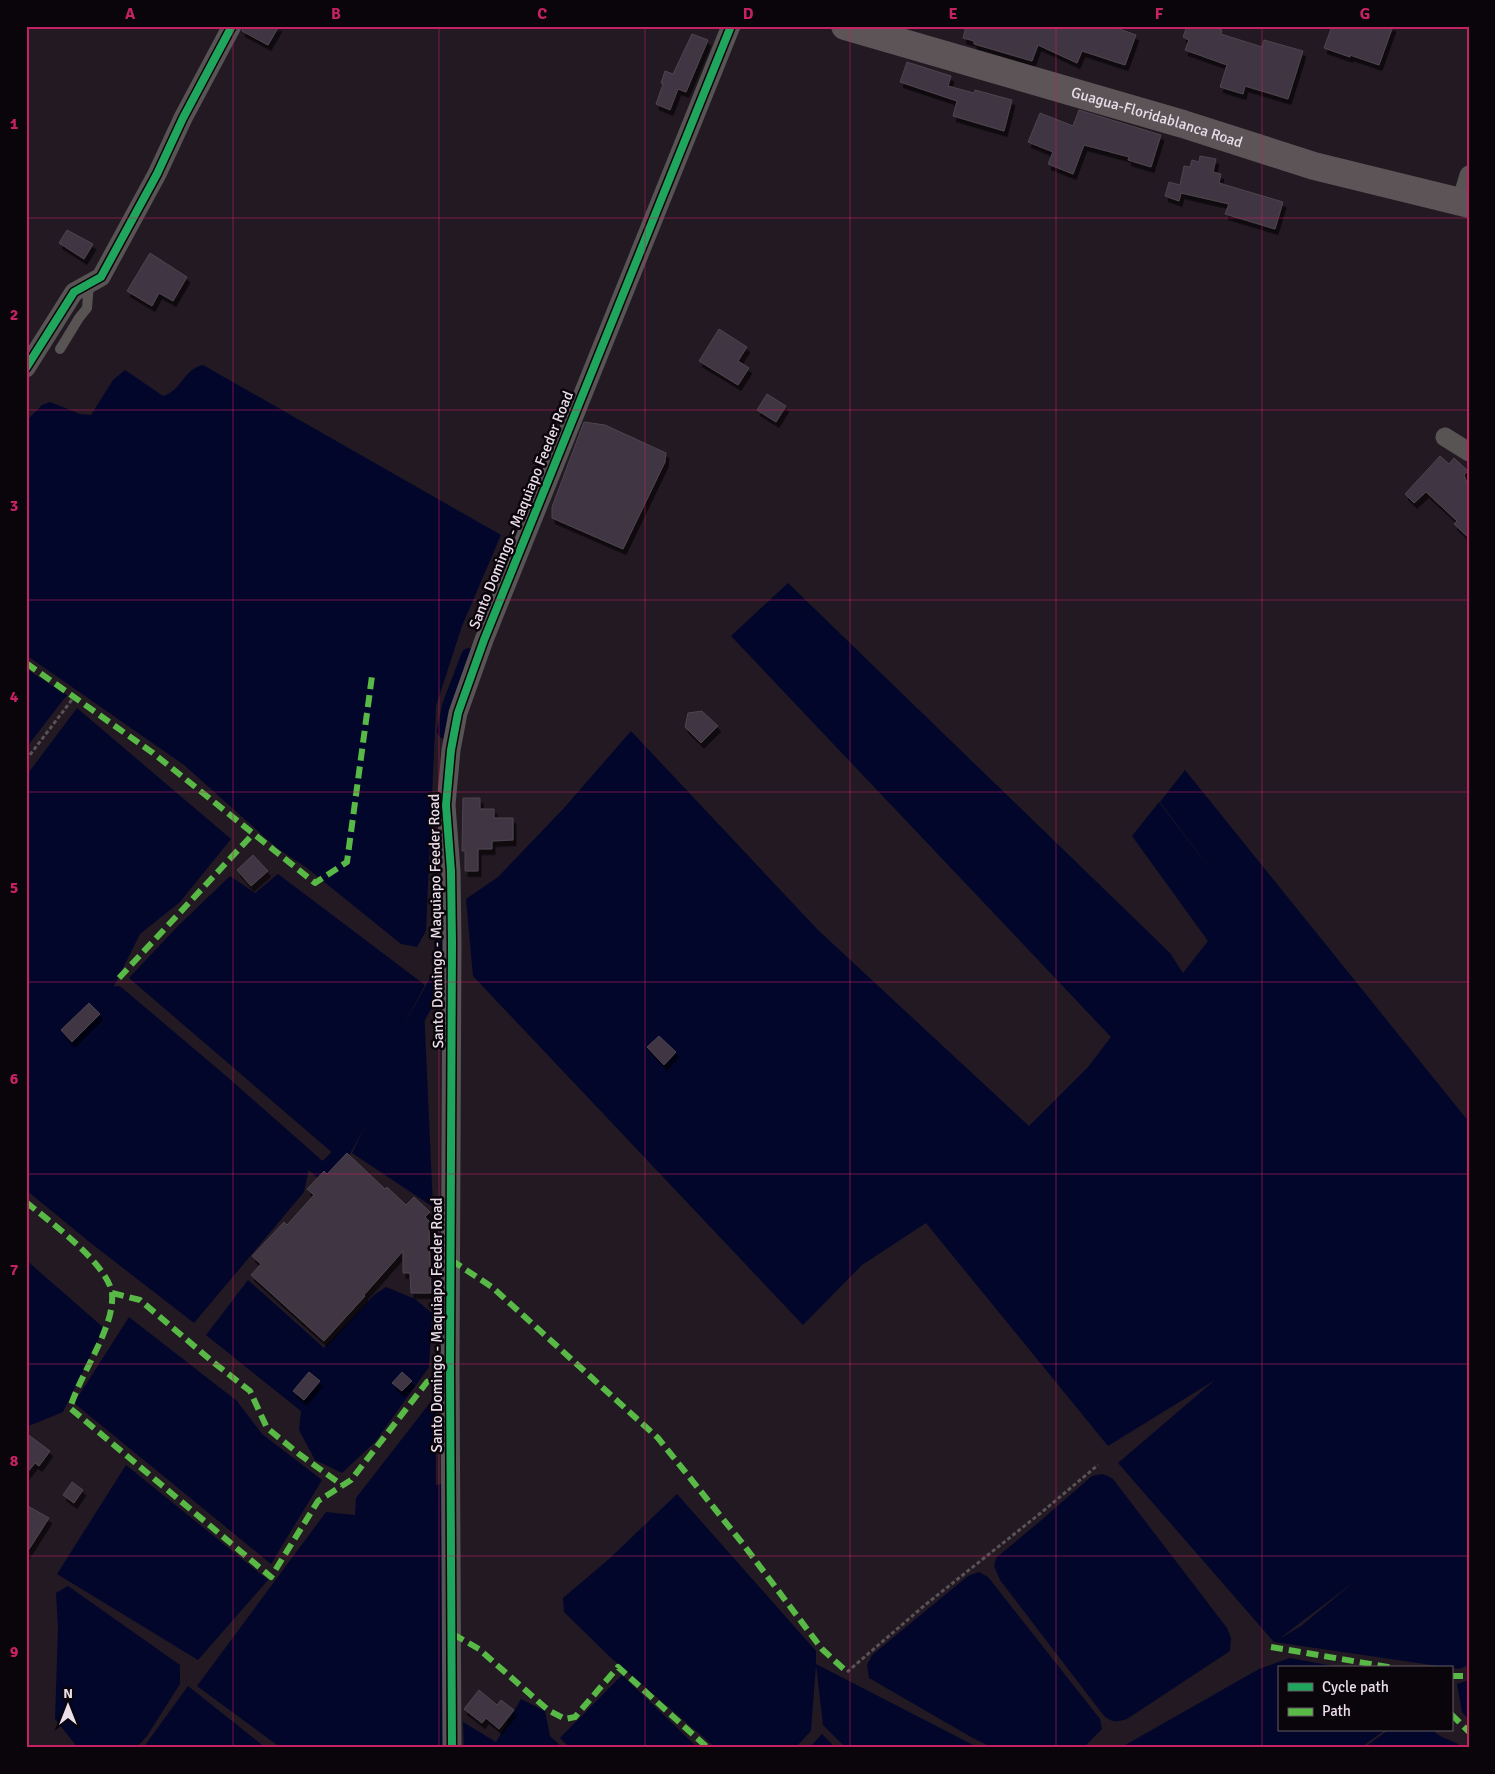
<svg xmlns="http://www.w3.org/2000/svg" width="1495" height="1774" viewBox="0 0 1495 1774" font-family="Signika,sans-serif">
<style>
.water{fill:#03062b;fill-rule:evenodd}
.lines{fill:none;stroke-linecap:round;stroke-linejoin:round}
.canal{stroke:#03062b;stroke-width:16}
.building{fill:#413542;stroke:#4d454e;filter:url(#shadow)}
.path{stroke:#595356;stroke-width:3;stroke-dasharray:4 2.5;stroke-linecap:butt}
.lane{stroke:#585454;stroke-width:10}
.street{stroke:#585454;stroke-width:19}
.primary{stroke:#5c5456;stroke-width:28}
.quiet{stroke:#58b947;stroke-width:6;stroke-dasharray:12 6;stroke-linecap:butt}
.cycleway-casing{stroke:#0a040b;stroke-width:11}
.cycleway{stroke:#20a55d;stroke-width:8}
.grid{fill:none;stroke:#c42262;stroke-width:1;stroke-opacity:0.55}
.labels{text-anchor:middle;stroke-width:5;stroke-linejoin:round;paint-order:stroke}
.street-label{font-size:15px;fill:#eadeea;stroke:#0a040b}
.neatline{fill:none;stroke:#c42262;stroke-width:2}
.grid-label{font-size:16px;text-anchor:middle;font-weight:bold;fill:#c42262}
</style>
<defs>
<filter id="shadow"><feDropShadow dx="3" dy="5.5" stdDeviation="0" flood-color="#0009"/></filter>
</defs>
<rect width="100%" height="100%" fill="#221923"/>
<path class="water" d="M203,365L501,535L462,626L436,706L426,931L417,947L401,944L307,868L277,848L184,765L26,655V421L42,405L50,402L80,414L91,415L113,380L125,370L163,396C183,390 182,370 203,365Z
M788,583L1170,953L1183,973L1208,941L1132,836L1159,802L1220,882L1160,802L1185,770L1469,1122V1665L1459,1669L1274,1642L1118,1463L1215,1380L1108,1446L926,1223L862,1265L803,1325L473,976L466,899L498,877L564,808L631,731L818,930L1029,1126L1088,1067L1111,1037L731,636ZM1355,1581L1301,1626L1279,1639Z
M26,669L67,695L26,748Z
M77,708L231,839L180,902L140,934L109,996L310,1164L304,1192L194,1323L92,1244L26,1190V776Z
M278,874L425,985L335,1155L129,978L177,927L230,876L255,893Z
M424,1007L433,1207L352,1153Z
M26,1260L104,1328L63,1412L26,1427Z
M248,1280L324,1348L374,1295L386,1287L415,1299L432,1313L429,1367L375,1442L342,1473L315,1460L299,1430L301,1411L206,1335Z
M129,1317L237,1401L262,1434L322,1480L271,1564L74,1403Z
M436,1395L435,1748H281L197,1686L326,1512L355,1515L356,1498Z
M126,1465L268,1580L198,1660L57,1574Z
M1102,1474L1108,1476L1113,1479L1227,1628L1231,1638L1230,1651L1127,1719C1115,1723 1109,1722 1101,1712L1000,1580L994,1566L996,1558L1038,1523L1092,1476Z
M677,1494L816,1651V1664L979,1748H846L823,1725L816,1665L811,1731L795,1748H716L610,1657L564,1612L563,1598L609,1559Z
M979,1572L988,1577L1100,1719L1102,1729L1083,1748H993L971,1737L869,1678L867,1665L872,1655L968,1576Z
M68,1586L180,1665V1684L147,1736L136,1748H78L55,1719L58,1629L56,1593Z
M1290,1658L1344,1668H1279V1730H1385L1360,1748H1120L1259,1669Z
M622,1675L698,1748H570L560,1738Z
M1469,1680V1720L1462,1712L1457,1684Z
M188,1686L266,1748H143Z
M521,1699L545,1711L550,1736L563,1748H464L463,1722L496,1742Z
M1388,1730H1433C1441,1740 1454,1739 1463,1748H1364Z
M822,1734L836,1748H809Z"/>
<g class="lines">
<path class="canal" d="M445,731L450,706L469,656
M442,890L443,998
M117,994L221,1082L323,1172L340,1155L441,975
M441,1492V1748"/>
</g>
<path class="building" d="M243,26H279L268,45L242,31Z
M966,26H1111L1136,35L1125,65L1082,51L1077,63L1038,45L1032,61L974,44V41L963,38Z
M1187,26H1210L1222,30L1221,34L1262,47L1264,40L1303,51L1288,99L1245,86L1243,94L1220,87L1227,65L1185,50L1189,40L1183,37Z
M1332,26H1393L1379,65L1350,55V57L1324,48Z
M692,34L708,40L686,92L678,89L670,110L656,104L663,84L661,83L665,71L673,74Z
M907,62L951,76L948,86L974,93L975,90L1012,100L1004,131L953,116L957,101L900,82Z
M1079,110L1161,135L1151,167L1128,160L1129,157L1084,145L1073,174L1048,164L1053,152L1028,142L1040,113L1073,126Z
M1200,156L1216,159L1213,172L1221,174L1219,183L1283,202L1275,229L1225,214L1229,204L1181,193L1179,201L1165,196L1169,182L1180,185L1184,166L1190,167L1192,160L1199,162Z
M67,230L93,244L84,259L59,243Z
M150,253L187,277L173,301L159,293L152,306L127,291Z
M719,329L747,347L738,361L749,368L738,385L699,361Z
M767,394L786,406L776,422L757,410Z
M584,422L605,425L666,453L665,462L623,549L552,518V507Z
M1440,456L1449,464L1454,458L1468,471L1464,475L1469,489V538L1454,524L1457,521L1426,492L1414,503L1405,494Z
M702,711L718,726L701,743L685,727L688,713Z
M463,798H480V809H494V818H513V840L492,841V849H478V871H465V851H462Z
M253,855L268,871L251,886L237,870Z
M89,1003L100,1014L72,1042L61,1030Z
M659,1036L676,1052L664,1065L647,1047Z
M347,1153L385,1189L387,1187L406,1205L414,1197L430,1212L425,1217L432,1224L429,1228L431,1293H411L410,1273H403V1251L364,1295L365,1296L324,1341L251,1275L261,1264L252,1256L284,1222L287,1225L314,1195L307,1189L324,1171L327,1174Z
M309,1372L320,1381L304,1400L293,1391Z
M402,1372L412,1381L402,1391L392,1383Z
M26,1433L50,1451L39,1466L35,1463L26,1474Z
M72,1482L83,1490L74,1503L63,1495Z
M26,1505L49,1518L26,1554Z
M479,1690L497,1705L501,1700L514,1710L499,1729L486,1718L482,1723L464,1709Z"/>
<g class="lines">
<path class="path" d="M26,760L74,697
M847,1672L925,1605L1042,1512L1098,1465"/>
<path class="lane" d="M60,349L79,318L87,308L89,283"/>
<path class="street" d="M1461,202L1469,175
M26,368L74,292L101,277L157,174L183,118L232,26
M1445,437L1469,452
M452,1748L450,1366L452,942L451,871L446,805L451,750L458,713L484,640L731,26"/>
<path class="primary" id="s1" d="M845,26L1183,124L1314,166L1469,204"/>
<path class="quiet" d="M26,663L153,753L315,883L347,862L372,676
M119,978L253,834
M26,1202C50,1222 107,1263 112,1293C113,1304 110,1317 106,1327C96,1355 79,1380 70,1408L271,1577L318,1501L351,1480L427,1382L450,1366
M451,1260L492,1287L658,1438L743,1544L822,1649L847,1672
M112,1293L140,1300L213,1362L250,1391L267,1428L299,1454L342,1485
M453,1634L479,1649L548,1710L565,1719L575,1717L618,1667L708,1748
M1271,1647L1394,1668
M1451,1676H1463L1469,1674
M1451,1714L1469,1732"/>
<defs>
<path id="cycleway" d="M26,368L74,292L101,277L157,174L183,118L232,26
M452,1748L450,1366L452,942L451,871L446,805L451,750L458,713L484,640L731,26"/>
</defs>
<use href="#cycleway" class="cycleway-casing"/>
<use href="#cycleway" class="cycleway"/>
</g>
<path class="grid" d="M233,26V1748M439,26V1748M645,26V1748M850,26V1748M1056,26V1748M1262,26V1748M26,218H1469M26,410H1469M26,600H1469M26,792H1469M26,982H1469M26,1174H1469M26,1364H1469M26,1556H1469"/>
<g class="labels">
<g class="street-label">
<text dy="5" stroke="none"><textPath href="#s1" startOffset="325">Guagua-Floridablanca Road</textPath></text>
<text transform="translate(521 510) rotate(-68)" y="5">Santo Domingo - Maquiapo Feeder Road</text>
<text transform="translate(436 921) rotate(-91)" y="5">Santo Domingo - Maquiapo Feeder Road</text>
<text transform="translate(437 1325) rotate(-90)" y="5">Santo Domingo - Maquiapo Feeder Road</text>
</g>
</g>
<rect width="1495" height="1774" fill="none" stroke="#0a040b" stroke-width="55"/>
<rect x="1278" y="1666" width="175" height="65" fill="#0a040b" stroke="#645b64"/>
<rect x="1288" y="1683" width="25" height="8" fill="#20a55d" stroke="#645b64"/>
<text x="1322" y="1692" font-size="15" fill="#eadeea">Cycle path</text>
<rect x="1288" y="1708" width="25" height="8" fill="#58b947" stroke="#645b64"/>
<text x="1322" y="1716" font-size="15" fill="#eadeea">Path</text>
<g transform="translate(68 1706)" stroke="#0a040b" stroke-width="4" paint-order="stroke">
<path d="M0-4L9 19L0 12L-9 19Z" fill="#eadeea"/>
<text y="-8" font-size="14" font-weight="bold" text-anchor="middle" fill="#eadeea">N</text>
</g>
<rect x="28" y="28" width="1440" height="1718" class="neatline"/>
<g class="grid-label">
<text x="130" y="19">A</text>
<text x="336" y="19">B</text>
<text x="542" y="19">C</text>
<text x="748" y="19">D</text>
<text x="953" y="19">E</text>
<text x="1159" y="19">F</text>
<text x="1365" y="19">G</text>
<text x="14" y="129">1</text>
<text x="14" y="320">2</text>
<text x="14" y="511">3</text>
<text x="14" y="702">4</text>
<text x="14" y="893">5</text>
<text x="14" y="1084">6</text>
<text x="14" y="1275">7</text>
<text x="14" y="1466">8</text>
<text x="14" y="1657">9</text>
</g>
</svg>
